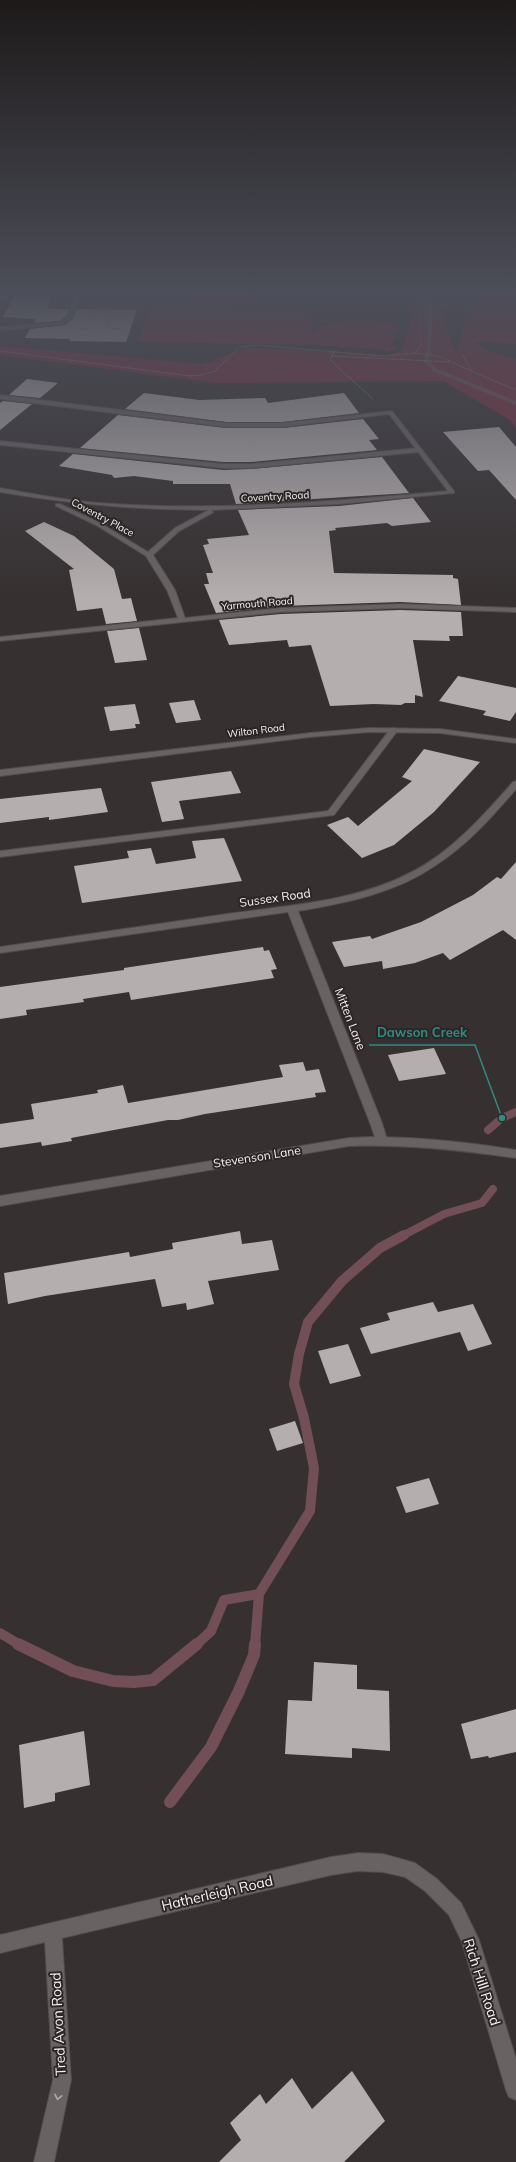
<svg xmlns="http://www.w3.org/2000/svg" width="516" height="2162" viewBox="0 0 516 2162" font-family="Mulish,sans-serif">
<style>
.green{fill:#7e2939}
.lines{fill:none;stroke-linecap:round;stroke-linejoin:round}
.stream-far3{stroke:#724e56;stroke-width:4}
.stream-far2{stroke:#724e56;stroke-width:8}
.stream-far1{stroke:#724e56;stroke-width:10}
.stream{stroke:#724e56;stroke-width:12}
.building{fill:#b5aeae}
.service-casing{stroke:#514c4d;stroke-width:2}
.minor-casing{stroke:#514c4d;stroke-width:2}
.tertiary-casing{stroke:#514c4d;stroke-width:2}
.path{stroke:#8b8686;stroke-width:1;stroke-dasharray:2 1;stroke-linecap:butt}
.service{fill:#696262;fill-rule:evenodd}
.minor{fill:#696262;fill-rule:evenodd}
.tertiary{fill:#696262;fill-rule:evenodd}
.oneway{stroke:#b0aaaa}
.labels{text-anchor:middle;stroke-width:4;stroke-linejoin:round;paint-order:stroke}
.far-street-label{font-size:10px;fill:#f6f2f3;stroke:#2c2627}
.street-label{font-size:12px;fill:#f6f2f3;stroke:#2c2627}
.near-street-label{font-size:14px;fill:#f6f2f3;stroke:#2c2627}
.leader{fill:none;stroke:#328982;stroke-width:1.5}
.callout-dot{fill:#328982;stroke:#2c2627;stroke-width:1.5}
.callout-label{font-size:13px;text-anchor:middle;font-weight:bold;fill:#328982;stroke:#2c2627;stroke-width:4;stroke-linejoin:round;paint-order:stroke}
</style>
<rect width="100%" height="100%" fill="#363030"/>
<path class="green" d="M190,296H264L262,305H188Z
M408,296H440L448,309H441L440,312L447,313L444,323L456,354L471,296H516V344L476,342L487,351L516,359V428L510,420L443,381L215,383L0,355V346L203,364L246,347L387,355L402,350L410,325L413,302Z
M149,310L311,313V334C329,316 375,320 399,325L391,346L398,349L388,352L380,349L313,345L310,343V345L139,342Z"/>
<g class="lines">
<path class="stream-far3" d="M431,296L429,349L426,361L435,370L516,403"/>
<path class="stream-far2" d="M488,1130L502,1118L516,1112
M402,1236L444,1214L482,1203L493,1189"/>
<path class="stream-far1" d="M0,1633L20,1645
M196,1645L211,1631L224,1600L259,1594
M255,1645L259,1594L310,1511L314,1468L304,1418L294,1384L299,1354L308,1322L342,1281L380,1248L404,1235"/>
<path class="stream" d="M18,1644L73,1671L113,1681L134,1682L153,1680L197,1644
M170,1802L211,1747L239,1691L254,1655L255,1644"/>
</g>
<path class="building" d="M14,296H53L47,309H69L67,316L60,321L34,323L36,319L3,317Z
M76,309L137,310L126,342L69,341L71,339L25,338L30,329L65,325L73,319Z
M27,379L58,383L40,398L9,395Z
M144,393L199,400L265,398L268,403L344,393L359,413L283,422H226L125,409Z
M3,401L32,404L0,430V403Z
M118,415L226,428H283L363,419L379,439L369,440L377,450L251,462H223L80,448Z
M499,427L516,447V500L489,470L478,471L443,432Z
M73,454L223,470L251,469L382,457L409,493L236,504L230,484H173V481L134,476L114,478L112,475L59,466Z
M413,498L431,522L392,526L387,523L335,528L336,530L329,531L334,573L453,575V578L458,579L461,605L400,602L281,606L216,613L204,584H209L206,573H213L203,545L209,544L207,539L249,535L238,510L339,506Z
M44,522L74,536L114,569L122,599L131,598L137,621L106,624L102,608L77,611L69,570L74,569L25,531Z
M400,610L461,612L463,636H449L450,641L413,640L423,697L415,695V703H405L401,705L374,704L330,706L311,645L289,647L287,640L229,645L219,620L281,614Z
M139,628L147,660L115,663L107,631Z
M458,676L516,688V712L510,721L483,715L486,711L439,701Z
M194,700L201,720L176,723L169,703Z
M135,704L140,724H135L136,728L110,731L104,707Z
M424,749L480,762L434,812L394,845L362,858L327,825L348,817L358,826L412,781L402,777Z
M231,771L241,793L179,801L184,819L162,822L151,782Z
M101,788L108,812L49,820V817L0,823V799Z
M224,838L242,881L82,903L74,866L129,858L127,851L151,848L156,864L196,858L192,841Z
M516,862V940L503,930L450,960L443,953L415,963L383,969L382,961L344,967L332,942L370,936L372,939L421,922L473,895L497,877L501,879Z
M263,947L264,951L269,950L277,969L271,970L274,978L131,1000L129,992L83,999L84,1002L26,1010L27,1015L0,1019V987L124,970V968Z
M434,1048L446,1074L399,1081L388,1055Z
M303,1062L306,1071L319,1069L326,1092L315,1093L316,1097L205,1114L178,1120H168L71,1138L72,1141L42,1146L41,1142L0,1148V1124L34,1119L31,1104L98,1093L97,1090L123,1085L128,1103L283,1077L279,1065Z
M240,1231L242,1244L272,1240L279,1270L208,1281L214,1304L187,1310L186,1303L162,1307L155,1279L45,1296L8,1304L4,1273L129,1252L130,1257L173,1249L172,1243Z
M433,1302L438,1312L473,1304L492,1344L468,1351L460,1332L371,1354L360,1328L390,1320L387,1313Z
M348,1344L361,1376L330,1384L318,1351Z
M295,1421L303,1443L277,1451L269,1429Z
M429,1478L439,1504L406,1513L396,1487Z
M314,1662L357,1665V1689L389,1691L390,1751L352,1748V1758L285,1754L288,1700L312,1701Z
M516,1709V1752L489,1758L488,1756L471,1759L461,1724Z
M84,1731L90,1785L55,1793V1801L24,1808L19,1745Z
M352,2071L385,2121L344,2162H219L241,2140L230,2123L260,2094L266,2104L292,2078L312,2109Z"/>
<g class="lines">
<defs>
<path id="service" d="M1,296H6L1,302L0,299Z
M75,296H79L72,318L64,324L0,331V327L61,322L68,317Z
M0,441L223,464H251L419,448L422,450L419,452L251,468H223L0,445Z
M391,728H394L398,730L334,815L0,857V851L328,811Z"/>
<path id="minor" d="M0,395L226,423H283L392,411L454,491V493L339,504L211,510L213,512L212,513L179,531L153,555L175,590L185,618L281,608L400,604L516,608V612L400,608L281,612L0,641V637L178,618L167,590L146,556L96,525L56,506V504H60L100,523L148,552L175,528L209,510C138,510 70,504 0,492V488C38,495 76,502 114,504C226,511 337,501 448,491L389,414L283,427H226L0,399Z
M369,728L440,729L516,739V743L440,733L369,732L310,737L0,776V770L310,733Z
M516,781V789C492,817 467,845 436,865C396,893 346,903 298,911L382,1123L387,1140L385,1143H377L370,1123L288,912L0,953V947C76,936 152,925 227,914C290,905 355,902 412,872C452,851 483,816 513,782Z
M358,1853L383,1854L415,1863L437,1879L461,1903L479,1940L516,2059V2100L509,2097L506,2090L462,1942L449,1915L425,1891L405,1877L383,1872L358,1871L331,1875L62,1938L71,2080L54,2162H34L53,2080L45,1942L0,1953V1935L331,1857Z"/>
<path id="tertiary" d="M370,1137C419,1137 467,1142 516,1150V1158C460,1150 405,1144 349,1146L0,1206V1196L349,1138Z"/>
</defs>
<use href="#service" class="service-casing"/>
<use href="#minor" class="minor-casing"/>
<use href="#tertiary" class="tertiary-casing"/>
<path class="path" d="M291,296L290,298H470
M50,302L60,301
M119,314L135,316
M88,316H137
M111,316L107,328L125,329
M87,318L92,319
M110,318L128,319
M81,328L90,329
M0,351L190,376L202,375L215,371L239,347L256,345L383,356L415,353L441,357L471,371
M334,352L330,360L373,399
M415,353L421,344L418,297
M463,355L471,371L516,390
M331,356L451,362"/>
<use href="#service" class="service"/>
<use href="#minor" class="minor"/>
<use href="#tertiary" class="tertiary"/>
</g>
<defs><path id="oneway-chevron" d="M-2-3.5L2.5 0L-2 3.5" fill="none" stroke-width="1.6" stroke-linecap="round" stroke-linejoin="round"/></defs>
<use class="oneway" href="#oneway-chevron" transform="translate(58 2097) rotate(102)"/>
<linearGradient id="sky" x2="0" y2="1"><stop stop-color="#1e1a1a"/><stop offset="0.49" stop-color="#4c4e59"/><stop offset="1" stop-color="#4c4e59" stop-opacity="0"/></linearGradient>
<rect width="516" height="599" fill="url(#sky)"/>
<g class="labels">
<g class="far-street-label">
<text transform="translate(275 496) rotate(-3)" y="4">Coventry Road</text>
<text transform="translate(103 517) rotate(28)" y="4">Coventry Place</text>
<text transform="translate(257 603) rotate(-5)" y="4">Yarmouth Road</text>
<text transform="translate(256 730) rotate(-7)" y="4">Wilton Road</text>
</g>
<g class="street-label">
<text transform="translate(275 898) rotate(-8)" y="4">Sussex Road</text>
<text transform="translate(350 1019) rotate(69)" y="4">Mitten Lane</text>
<text transform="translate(257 1157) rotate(-9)" y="4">Stevenson Lane</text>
</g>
<g class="near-street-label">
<text transform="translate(217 1893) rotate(-13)" y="5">Hatherleigh Road</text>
<text transform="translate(482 1982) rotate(72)" y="5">Rich Hill Road</text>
<text transform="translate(58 2024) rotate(-93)" y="5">Tred Avon Road</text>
</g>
</g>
<path class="leader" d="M502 1118L475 1045H369"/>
<circle class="callout-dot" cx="502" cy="1118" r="4"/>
<g class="callout-label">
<text x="422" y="1037">Dawson Creek</text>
</g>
</svg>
